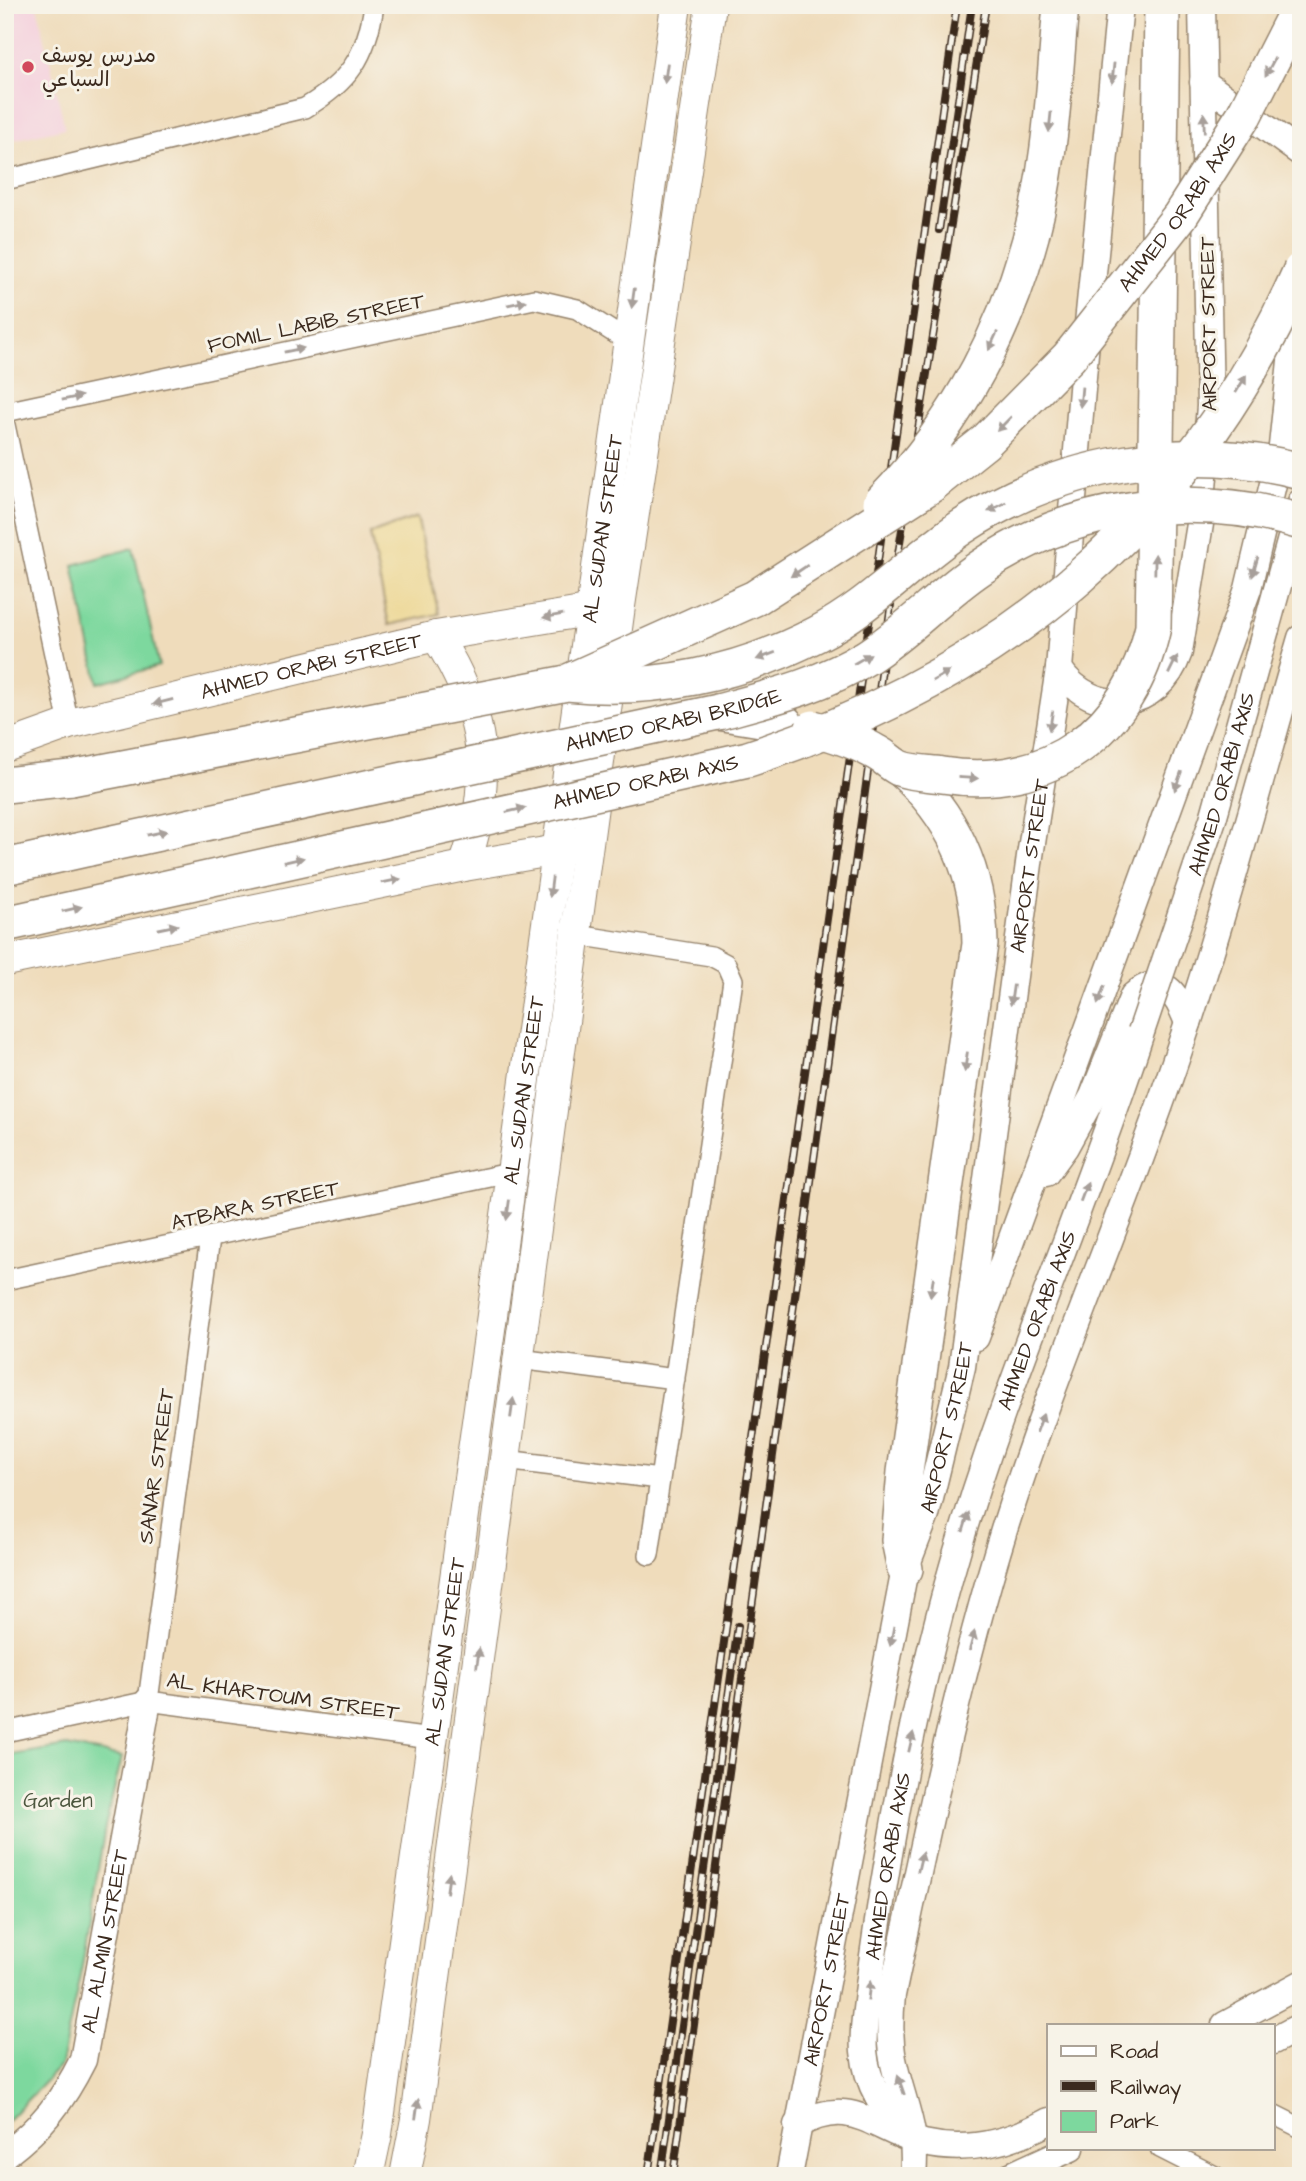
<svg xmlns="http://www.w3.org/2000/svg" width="1306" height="2181" viewBox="0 0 1306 2181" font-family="'Architects Daughter','Playpen Sans Arabic',sans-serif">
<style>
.built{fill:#f4cfdd}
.green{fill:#7dd89e;stroke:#5c815e;stroke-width:2}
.sand{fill:#eeda9e;stroke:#94825e;stroke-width:2}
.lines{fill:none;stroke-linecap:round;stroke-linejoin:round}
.street-casing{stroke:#95836c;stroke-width:22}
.secondary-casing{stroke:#95836c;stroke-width:29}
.primary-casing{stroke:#95836c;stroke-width:32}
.highway-casing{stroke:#95836c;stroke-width:38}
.street{stroke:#fff;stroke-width:19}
.secondary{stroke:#fff;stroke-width:26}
.primary{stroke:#fff;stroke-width:30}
.highway{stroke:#fff;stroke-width:35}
.rail-casing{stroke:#3b2a1e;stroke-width:8}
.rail{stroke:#f7f3e8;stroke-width:5;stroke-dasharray:16;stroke-linecap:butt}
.secondary-bridge-casing{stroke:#95836c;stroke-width:29;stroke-linecap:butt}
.highway-bridge-casing{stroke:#95836c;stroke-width:38;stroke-linecap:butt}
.secondary-bridge{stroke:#fff;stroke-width:26}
.highway-bridge{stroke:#fff;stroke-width:35}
.oneway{fill:#a79f9a}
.poi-dot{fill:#d1495b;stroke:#f7f3e8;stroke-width:2.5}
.labels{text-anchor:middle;stroke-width:6;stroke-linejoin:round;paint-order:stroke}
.poi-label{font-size:21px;fill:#3b2a1e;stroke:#f7f3e8;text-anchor:start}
.street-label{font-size:21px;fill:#3b2a1e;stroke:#f7f3e8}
.park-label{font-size:21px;fill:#4c563e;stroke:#f7f3e8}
</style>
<rect width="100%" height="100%" fill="#f7f3e8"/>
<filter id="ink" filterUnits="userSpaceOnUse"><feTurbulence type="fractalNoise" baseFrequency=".0143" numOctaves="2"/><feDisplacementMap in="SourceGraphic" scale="14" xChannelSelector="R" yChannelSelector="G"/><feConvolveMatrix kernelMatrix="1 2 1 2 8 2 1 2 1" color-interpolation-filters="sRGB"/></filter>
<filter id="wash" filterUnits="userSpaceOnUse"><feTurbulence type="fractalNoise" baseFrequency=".00686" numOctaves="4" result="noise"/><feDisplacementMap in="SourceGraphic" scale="28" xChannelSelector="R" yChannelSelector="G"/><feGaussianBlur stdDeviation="1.57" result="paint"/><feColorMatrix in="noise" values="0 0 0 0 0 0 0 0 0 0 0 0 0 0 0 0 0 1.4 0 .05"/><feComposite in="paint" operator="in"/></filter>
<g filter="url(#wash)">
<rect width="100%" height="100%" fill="#efdcbb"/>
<path class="built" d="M5,5H37L65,128L5,142Z"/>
<path class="green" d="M133,548L159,666L98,683L73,565Z
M67,1746L122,1757L105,1827L82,1966L61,2065L5,2123V1756Z"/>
<path class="sand" d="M417,517L439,614L389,625L370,534Z"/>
</g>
<g filter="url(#ink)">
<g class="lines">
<defs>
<path id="street" d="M5,180L305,108C349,82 367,56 374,5
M5,412L534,299L577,309L627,341
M5,425L69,724
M577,935L711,956L726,964L733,980L649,1555
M5,1280L514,1172
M519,1359L675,1379
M505,1460L660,1479
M148,1701L210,1238
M5,1732L148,1701L431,1739
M1273,2114L1301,2128
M1160,2148L1215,2176"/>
<g id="secondary">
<path d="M1203,82L1301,153"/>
<path d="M1266,629L1301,502"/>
<path d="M1059,669C1094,719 1159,711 1179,652L1200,524L1210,406L1202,5"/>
<path d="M1046,1173L1065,1147L1093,1096L1133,996C1163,969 1178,996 1188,1023"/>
<path d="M976,1337L1248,589L1282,446L1299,285"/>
<path d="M1225,2025L1301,1984"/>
<path d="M1273,2041L1301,2026"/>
<path d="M797,2125C854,2094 872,2130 924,2143C967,2153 1011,2142 1049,2121"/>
<path id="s1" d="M915,2140C888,2117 867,2088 864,2051C862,2032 866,2012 868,1993C874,1946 881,1900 889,1854C912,1716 945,1577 991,1445C1039,1306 1096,1171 1141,1032"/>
<path id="s2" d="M5,2155C43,2126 62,2102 83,2060L148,1701"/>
<path id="s3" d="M789,2176L905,1569L926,1515L962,1367L1030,856L1059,669L1085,353L1120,5"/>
<path d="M913,2176C918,2127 902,2104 893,2059C889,2038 890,2016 892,1995C925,1839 957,1682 1004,1530C1050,1385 1110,1245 1161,1102C1216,949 1256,793 1301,638"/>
<path d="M1010,2176L1071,2148"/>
</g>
<g id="primary">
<path d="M436,636C486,713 495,780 464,866"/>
<path id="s4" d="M5,747L69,724L436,636L606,608"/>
<path d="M5,961L464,866L575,847"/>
<path id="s5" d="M368,2176L377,2134L676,5"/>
<path d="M405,2176L416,2119L620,606L711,5"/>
</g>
<path id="highway" d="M1158,323L1162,5
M718,712L785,723
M900,768C954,815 979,873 980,944L905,1472L899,1540L905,1569
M5,785L71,778
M5,867L90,848"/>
</defs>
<use href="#street" class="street-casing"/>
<use href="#secondary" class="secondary-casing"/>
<use href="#primary" class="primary-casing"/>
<use href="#highway" class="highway-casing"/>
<use href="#street" class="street"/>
<use href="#secondary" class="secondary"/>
<use href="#primary" class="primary"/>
<use href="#highway" class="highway"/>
<defs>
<path id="rail" d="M939,230L972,5
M648,2176L957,5
M661,2176L738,1626
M673,2176L897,561L986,5"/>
</defs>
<use href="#rail" class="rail-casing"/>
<use href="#rail" class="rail"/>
<defs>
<g id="secondary-bridge">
<path id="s6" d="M1141,1032L1213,819L1266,629"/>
</g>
<g id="highway-bridge">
<path d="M881,503C959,422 1013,321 1037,211C1052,144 1055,74 1061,5"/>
<path id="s7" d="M570,681L755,598L931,485L985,442L1069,357L1180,216L1244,115L1300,5"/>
<path d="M813,728C835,734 857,741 877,753C885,757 891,764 899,768C911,773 929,773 942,775C1048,792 1131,731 1153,627L1158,323"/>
<path d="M71,778L567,683C653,692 740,674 817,634C871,606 911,561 962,527C1061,462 1186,441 1301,471"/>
<path id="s8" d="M90,848L718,712C769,698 821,686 867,657C908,631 940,595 980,568C1073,504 1193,490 1301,522"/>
<path id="s9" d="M5,924L748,759C1007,674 1190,521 1301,270"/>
</g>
</defs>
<use href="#secondary-bridge" class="secondary-bridge-casing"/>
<use href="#highway-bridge" class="highway-bridge-casing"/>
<use href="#secondary-bridge" class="secondary-bridge"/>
<use href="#highway-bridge" class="highway-bridge"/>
</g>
<defs><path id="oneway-solid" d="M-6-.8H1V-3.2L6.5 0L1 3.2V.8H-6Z" transform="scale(1.75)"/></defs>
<g class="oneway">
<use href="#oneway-solid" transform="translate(1270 67) rotate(118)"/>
<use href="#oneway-solid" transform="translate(666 73) rotate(98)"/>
<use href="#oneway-solid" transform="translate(1113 73) rotate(96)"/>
<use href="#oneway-solid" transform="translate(1050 122) rotate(96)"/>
<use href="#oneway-solid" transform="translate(1204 123) rotate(-92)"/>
<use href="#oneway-solid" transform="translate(633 298) rotate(98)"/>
<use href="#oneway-solid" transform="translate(517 303) rotate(-12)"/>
<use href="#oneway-solid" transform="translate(993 341) rotate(115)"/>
<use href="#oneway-solid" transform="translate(294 350) rotate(-12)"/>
<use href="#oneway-solid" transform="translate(1241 384) rotate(-59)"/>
<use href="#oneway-solid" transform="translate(1081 397) rotate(95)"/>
<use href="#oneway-solid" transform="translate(72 398) rotate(-12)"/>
<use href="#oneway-solid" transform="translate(1004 424) rotate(135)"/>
<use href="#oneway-solid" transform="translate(997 507) rotate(152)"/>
<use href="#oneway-solid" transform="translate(1155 564) rotate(-89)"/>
<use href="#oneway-solid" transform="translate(1255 567) rotate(106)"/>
<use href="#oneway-solid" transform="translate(799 571) rotate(146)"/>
<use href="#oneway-solid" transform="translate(553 616) rotate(170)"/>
<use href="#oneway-solid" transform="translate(766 656) rotate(159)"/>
<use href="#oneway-solid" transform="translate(862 659) rotate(-30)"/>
<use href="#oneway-solid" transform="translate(1173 665) rotate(-64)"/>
<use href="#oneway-solid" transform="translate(941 676) rotate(-30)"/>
<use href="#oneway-solid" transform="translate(163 702) rotate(166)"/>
<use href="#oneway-solid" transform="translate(1051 721) rotate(99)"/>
<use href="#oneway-solid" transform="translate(968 778) rotate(3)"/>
<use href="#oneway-solid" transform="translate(1178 781) rotate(110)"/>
<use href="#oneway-solid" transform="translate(516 810) rotate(-13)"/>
<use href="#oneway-solid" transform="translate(157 833) rotate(-12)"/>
<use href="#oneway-solid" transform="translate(294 860) rotate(-13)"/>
<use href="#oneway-solid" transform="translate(391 881) rotate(-12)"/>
<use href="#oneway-solid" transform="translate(551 887) rotate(97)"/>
<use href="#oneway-solid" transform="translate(72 909) rotate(-13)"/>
<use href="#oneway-solid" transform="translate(168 927) rotate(-12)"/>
<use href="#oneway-solid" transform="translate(1012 995) rotate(98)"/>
<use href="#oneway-solid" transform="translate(1101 995) rotate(110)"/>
<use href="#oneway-solid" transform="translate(966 1062) rotate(98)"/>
<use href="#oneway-solid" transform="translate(1084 1192) rotate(-69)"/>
<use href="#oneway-solid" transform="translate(508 1210) rotate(98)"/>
<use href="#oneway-solid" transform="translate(932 1287) rotate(98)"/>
<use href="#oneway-solid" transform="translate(512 1408) rotate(-82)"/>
<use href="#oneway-solid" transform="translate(1040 1423) rotate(-70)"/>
<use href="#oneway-solid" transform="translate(966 1522) rotate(-73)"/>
<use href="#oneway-solid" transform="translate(892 1636) rotate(101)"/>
<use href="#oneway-solid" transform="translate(972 1641) rotate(-75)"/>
<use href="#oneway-solid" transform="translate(478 1658) rotate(-82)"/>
<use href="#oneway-solid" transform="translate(911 1742) rotate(-77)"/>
<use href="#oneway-solid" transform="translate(920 1862) rotate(-77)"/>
<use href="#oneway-solid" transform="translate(448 1883) rotate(-82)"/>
<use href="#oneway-solid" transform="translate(869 1991) rotate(-83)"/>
<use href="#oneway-solid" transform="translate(901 2085) rotate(-109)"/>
<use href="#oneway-solid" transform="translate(417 2109) rotate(-82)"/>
</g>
</g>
<circle class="poi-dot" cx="28" cy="67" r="7"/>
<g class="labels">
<g class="poi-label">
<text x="42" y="62">مدرس يوسف<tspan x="42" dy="24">السباعي</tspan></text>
</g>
<g class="street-label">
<text dy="7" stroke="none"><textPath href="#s7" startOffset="782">AHMED ORABI AXIS</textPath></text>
<text transform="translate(316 323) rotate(-12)" y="7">FOMIL LABIB STREET</text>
<text transform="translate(1208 324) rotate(-91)" y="7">AIRPORT STREET</text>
<text dy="7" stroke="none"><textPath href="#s5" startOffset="1664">AL SUDAN STREET</textPath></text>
<text dy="7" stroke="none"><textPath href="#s4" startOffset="317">AHMED ORABI STREET</textPath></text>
<text dy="7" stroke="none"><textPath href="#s8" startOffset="597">AHMED ORABI BRIDGE</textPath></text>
<text dy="7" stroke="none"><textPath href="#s9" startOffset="656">AHMED ORABI AXIS</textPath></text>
<text dy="7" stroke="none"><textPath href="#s6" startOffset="261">AHMED ORABI AXIS</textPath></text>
<text dy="7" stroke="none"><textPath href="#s3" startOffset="1334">AIRPORT STREET</textPath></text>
<text dy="7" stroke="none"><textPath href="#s5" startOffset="1097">AL SUDAN STREET</textPath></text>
<text transform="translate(255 1205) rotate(-12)" y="7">ATBARA STREET</text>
<text dy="7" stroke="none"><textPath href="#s1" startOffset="859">AHMED ORABI AXIS</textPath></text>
<text dy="7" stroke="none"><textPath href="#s3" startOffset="766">AIRPORT STREET</textPath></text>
<text transform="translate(156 1466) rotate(-82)" y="7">SANAR STREET</text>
<text dy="7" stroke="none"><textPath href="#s5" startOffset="530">AL SUDAN STREET</textPath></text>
<text transform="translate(283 1696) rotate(8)" y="7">AL KHARTOUM STREET</text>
<text dy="7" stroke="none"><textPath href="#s1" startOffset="292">AHMED ORABI AXIS</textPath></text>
<text dy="7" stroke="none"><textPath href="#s2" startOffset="245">AL ALMIN STREET</textPath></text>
<text dy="7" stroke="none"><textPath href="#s3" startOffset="200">AIRPORT STREET</textPath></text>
</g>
<g class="park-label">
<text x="58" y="1807">Garden</text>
</g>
</g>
<rect width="1306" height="2181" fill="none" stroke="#f7f3e8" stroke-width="28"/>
<rect x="1047" y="2024" width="228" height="126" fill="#f7f3e8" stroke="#aca397" stroke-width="2"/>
<rect x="1061" y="2046" width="35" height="10" fill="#ffffff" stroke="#aca397" stroke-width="2"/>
<text x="1110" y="2058" font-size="21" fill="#3b2a1e">Road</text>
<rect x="1061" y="2081" width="35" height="10" fill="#3b2a1e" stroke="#aca397" stroke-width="2"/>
<text x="1110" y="2094" font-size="21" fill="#3b2a1e">Railway</text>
<rect x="1061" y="2111" width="35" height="21" fill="#7dd89e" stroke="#aca397" stroke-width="2"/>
<text x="1110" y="2128" font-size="21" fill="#3b2a1e">Park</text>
</svg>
